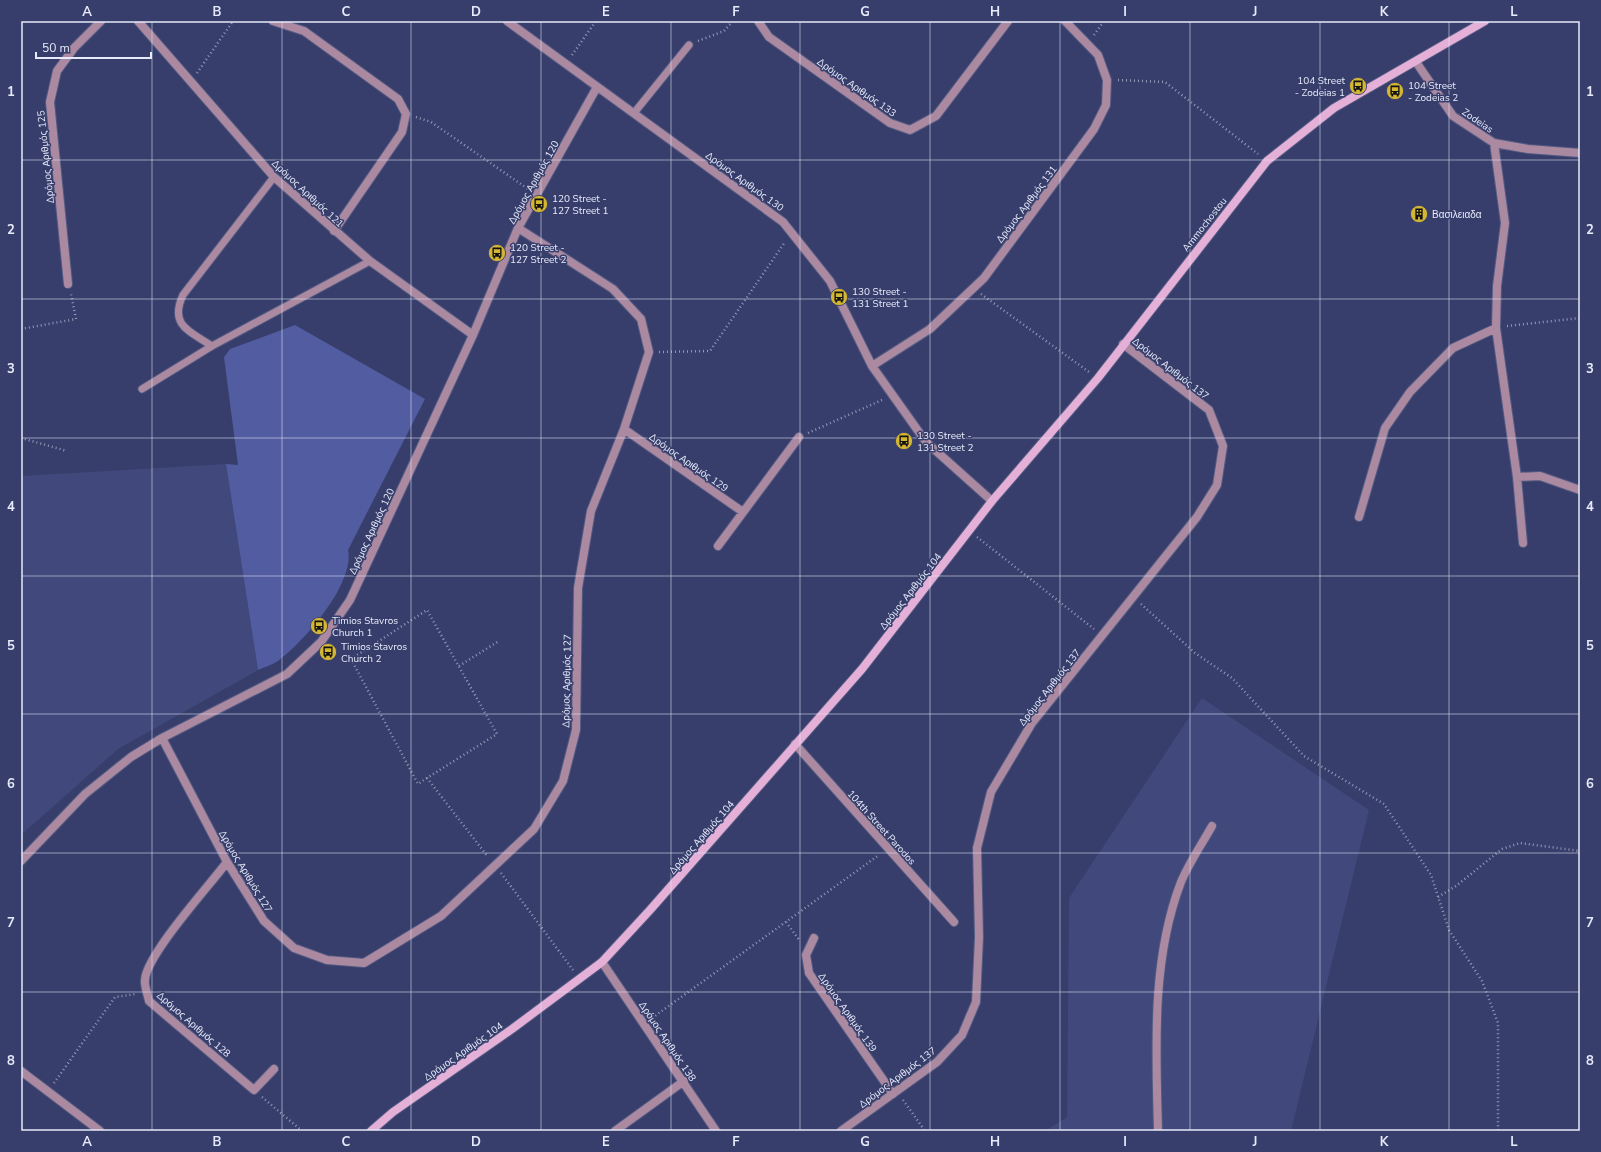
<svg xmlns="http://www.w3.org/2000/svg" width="1601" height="1152" viewBox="0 0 1601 1152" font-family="'Nunito Sans',sans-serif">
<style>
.built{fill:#40487c}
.green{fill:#525ca0}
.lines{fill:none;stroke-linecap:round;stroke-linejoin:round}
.lane-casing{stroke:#535a82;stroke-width:9}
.street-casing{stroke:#535a82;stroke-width:10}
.secondary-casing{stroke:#535a82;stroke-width:10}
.path{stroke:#9499b7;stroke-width:2.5;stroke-dasharray:1 3;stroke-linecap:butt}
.lane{stroke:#aa89a1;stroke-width:7}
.street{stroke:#aa89a1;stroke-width:8}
.secondary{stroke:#e4b0d7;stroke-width:8}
.grid{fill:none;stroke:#e6eafa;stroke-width:1;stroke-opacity:0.55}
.labels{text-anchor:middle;stroke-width:3;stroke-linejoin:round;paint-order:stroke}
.poi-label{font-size:10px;fill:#e6eafa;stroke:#373e6b;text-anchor:start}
.street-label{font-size:10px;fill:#e6eafa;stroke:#373e6b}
.neatline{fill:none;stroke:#e6eafa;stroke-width:1.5}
.grid-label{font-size:13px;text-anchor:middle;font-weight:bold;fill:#e6eafa}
</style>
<rect width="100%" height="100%" fill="#373e6b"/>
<path class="built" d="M226,464L258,670L118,749L21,835V476Z
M1202,698L1369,810L1291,1131H1045L1067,1117L1069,898Z"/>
<path class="green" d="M295,325L425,399L348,550C355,584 303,643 278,661C272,665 264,667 258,670L226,464L238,465L224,357L230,349Z"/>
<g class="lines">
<defs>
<path id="lane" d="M634,113L689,45
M212,346C189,331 169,325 183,295L274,177
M142,389L212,346L370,261"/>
<path id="street" d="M138,21L274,177L370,261L473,335
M273,21L304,31L398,99L406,114L402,132L334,231
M507,21L783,222L830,281L872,366L926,442L992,501
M758,21L769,37L890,123L910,130L936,116L1008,21
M1416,62L1453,116L1494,143L1528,149L1580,153
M1494,143L1505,223L1497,286L1496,328L1517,477L1523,543
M68,284L50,102L57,71L74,48L101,21
M872,366L930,329L984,278L1094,129L1106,105L1107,80L1098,55L1065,21
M624,429L743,512
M1517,477L1540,476L1580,490
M1359,517L1385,428L1410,392L1453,348L1496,328
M718,546L799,437
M162,738L227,862L264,921L294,948L327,960L364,963L441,916L534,829L563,781L576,730L578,588L591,511L624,429L649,352L641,319L613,289L518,228
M795,744L954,922
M21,861L85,794L131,757L162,738L287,674L321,642L350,600L473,335L518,228L597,87
M227,862C210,885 146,955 145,980C144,986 148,995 149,1001L254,1090L274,1069
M814,938L806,955L809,973L893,1094
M602,962L716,1131
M21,1071L100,1131
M615,1131L684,1081
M841,1131L937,1062L962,1035L976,1002L979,937L977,848L991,792L1032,723L1197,517L1217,485L1223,446L1209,410L1123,344
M1158,1131C1156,1049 1151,960 1181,882C1189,863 1202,844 1212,826"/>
<path id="secondary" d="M371,1131L393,1112L512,1029L602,962L650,910L862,669L992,501L1098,378L1267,161L1334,108L1485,21"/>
</defs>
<use href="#lane" class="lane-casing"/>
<use href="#street" class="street-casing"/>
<use href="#secondary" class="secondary-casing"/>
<path class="path" d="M1094,35L1104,21
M698,41L724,31L733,21
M572,55L596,21
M197,73L233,21H236
M1118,80L1165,82L1258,154
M416,117L431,122L528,189
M981,294L1089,372
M1507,326L1580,318
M21,329L76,319L71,294
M659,352L710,351L785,242
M808,433L882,400
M21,438L67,451
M977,537L1094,629
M1141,604L1195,653L1232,678L1304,756L1384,804L1431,875L1449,930L1482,981L1498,1023V1131
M459,666L499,641
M427,778L418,784L351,659L427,610L497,734L427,778L488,857
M501,873L573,970
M1438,897L1456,886L1502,849L1520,843L1580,851
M786,922L800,941
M652,1018L879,855
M54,1083L115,997L136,994
M262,1097L302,1131
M903,1100L925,1131"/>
<use href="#lane" class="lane"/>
<use href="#street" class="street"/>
<use href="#secondary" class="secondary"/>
</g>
<path class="grid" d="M152,21V1131M282,21V1131M411,21V1131M541,21V1131M671,21V1131M800,21V1131M930,21V1131M1060,21V1131M1190,21V1131M1320,21V1131M1449,21V1131M21,160H1580M21,299H1580M21,438H1580M21,576H1580M21,714H1580M21,853H1580M21,992H1580"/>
<defs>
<symbol id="bus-disc" viewBox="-11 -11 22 22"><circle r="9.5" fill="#d4b635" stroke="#373e6b"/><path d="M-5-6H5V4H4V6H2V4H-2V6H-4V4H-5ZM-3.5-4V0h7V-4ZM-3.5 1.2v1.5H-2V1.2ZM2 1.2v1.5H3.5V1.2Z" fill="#111"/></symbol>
<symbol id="building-disc" viewBox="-11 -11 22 22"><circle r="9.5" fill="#d4b635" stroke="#373e6b"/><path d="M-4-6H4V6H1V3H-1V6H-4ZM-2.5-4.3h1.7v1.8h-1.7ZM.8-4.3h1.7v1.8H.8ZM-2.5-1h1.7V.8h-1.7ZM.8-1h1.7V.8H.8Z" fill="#111"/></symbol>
</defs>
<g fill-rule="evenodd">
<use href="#bus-disc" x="1348" y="76" width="20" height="20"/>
<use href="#bus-disc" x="1385" y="81" width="20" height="20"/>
<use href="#bus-disc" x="529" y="194" width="20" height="20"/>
<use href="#building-disc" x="1409" y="204" width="20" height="20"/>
<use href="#bus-disc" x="487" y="243" width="20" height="20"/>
<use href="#bus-disc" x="829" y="287" width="20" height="20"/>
<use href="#bus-disc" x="894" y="431" width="20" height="20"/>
<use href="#bus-disc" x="309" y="616" width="20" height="20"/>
<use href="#bus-disc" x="318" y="642" width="20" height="20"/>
</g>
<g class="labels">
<g class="poi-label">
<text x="1345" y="84" text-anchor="end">104 Street<tspan x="1345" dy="12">- Zodeias 1</tspan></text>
<text x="1408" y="89">104 Street<tspan x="1408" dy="12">- Zodeias 2</tspan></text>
<text x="552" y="202">120 Street -<tspan x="552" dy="12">127 Street 1</tspan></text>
<text x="1432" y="218">Βασιλειαδα</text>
<text x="510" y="251">120 Street -<tspan x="510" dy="12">127 Street 2</tspan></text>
<text x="852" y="295">130 Street -<tspan x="852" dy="12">131 Street 1</tspan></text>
<text x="917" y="439">130 Street -<tspan x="917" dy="12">131 Street 2</tspan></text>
<text x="332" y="624">Timios Stavros<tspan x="332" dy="12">Church 1</tspan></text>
<text x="341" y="650">Timios Stavros<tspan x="341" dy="12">Church 2</tspan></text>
</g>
<g class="street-label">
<text transform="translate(857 87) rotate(35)" y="4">Δρόμος Αριθμός 133</text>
<text transform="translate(1478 120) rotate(34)" y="4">Zodeias</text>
<text transform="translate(45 157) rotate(-96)" y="4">Δρόμος Αριθμός 125</text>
<text transform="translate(745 181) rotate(36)" y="4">Δρόμος Αριθμός 130</text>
<text transform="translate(533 182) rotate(-61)" y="4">Δρόμος Αριθμός 120</text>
<text transform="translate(308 193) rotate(43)" y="4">Δρόμος Αριθμός 121</text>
<text transform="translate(1026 204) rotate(-53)" y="4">Δρόμος Αριθμός 131</text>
<text transform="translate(1204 224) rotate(-52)" y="4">Ammochostou</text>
<text transform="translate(1171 368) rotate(38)" y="4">Δρόμος Αριθμός 137</text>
<text transform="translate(689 462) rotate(35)" y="4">Δρόμος Αριθμός 129</text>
<text transform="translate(371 531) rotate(-65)" y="4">Δρόμος Αριθμός 120</text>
<text transform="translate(910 591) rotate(-52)" y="4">Δρόμος Αριθμός 104</text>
<text transform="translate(566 681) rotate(-89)" y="4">Δρόμος Αριθμός 127</text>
<text transform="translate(1049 687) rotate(-52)" y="4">Δρόμος Αριθμός 137</text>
<text transform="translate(882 827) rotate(48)" y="4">104th Street Parodos</text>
<text transform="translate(701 837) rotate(-49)" y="4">Δρόμος Αριθμός 104</text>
<text transform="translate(246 871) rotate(59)" y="4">Δρόμος Αριθμός 127</text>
<text transform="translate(848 1012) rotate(55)" y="4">Δρόμος Αριθμός 139</text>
<text transform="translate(194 1024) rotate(41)" y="4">Δρόμος Αριθμός 128</text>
<text transform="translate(668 1041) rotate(56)" y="4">Δρόμος Αριθμός 138</text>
<text transform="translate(463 1051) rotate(-35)" y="4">Δρόμος Αριθμός 104</text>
<text transform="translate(897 1077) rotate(-37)" y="4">Δρόμος Αριθμός 137</text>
</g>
</g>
<rect width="1601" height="1152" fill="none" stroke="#373e6b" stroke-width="44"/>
<path d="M36 52v6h115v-6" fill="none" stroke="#e6eafa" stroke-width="2"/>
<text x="42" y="52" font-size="12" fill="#e6eafa" stroke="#373e6b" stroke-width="3" paint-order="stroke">50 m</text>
<rect x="22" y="22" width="1557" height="1108" class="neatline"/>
<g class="grid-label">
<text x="87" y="16">A</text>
<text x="217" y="16">B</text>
<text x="346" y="16">C</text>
<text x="476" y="16">D</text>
<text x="606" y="16">E</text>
<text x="736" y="16">F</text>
<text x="865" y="16">G</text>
<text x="995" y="16">H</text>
<text x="1125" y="16">I</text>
<text x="1255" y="16">J</text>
<text x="1384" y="16">K</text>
<text x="1514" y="16">L</text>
<text x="11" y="96">1</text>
<text x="1590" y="96">1</text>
<text x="11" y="234">2</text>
<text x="1590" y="234">2</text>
<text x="11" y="373">3</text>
<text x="1590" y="373">3</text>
<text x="11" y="511">4</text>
<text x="1590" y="511">4</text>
<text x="11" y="650">5</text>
<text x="1590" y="650">5</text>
<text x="11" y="788">6</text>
<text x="1590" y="788">6</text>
<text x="11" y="927">7</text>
<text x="1590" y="927">7</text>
<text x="11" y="1065">8</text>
<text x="1590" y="1065">8</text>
<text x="87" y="1146">A</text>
<text x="217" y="1146">B</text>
<text x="346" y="1146">C</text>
<text x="476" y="1146">D</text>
<text x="606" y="1146">E</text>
<text x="736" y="1146">F</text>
<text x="865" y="1146">G</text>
<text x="995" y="1146">H</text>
<text x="1125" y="1146">I</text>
<text x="1255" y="1146">J</text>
<text x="1384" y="1146">K</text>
<text x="1514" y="1146">L</text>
</g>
</svg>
